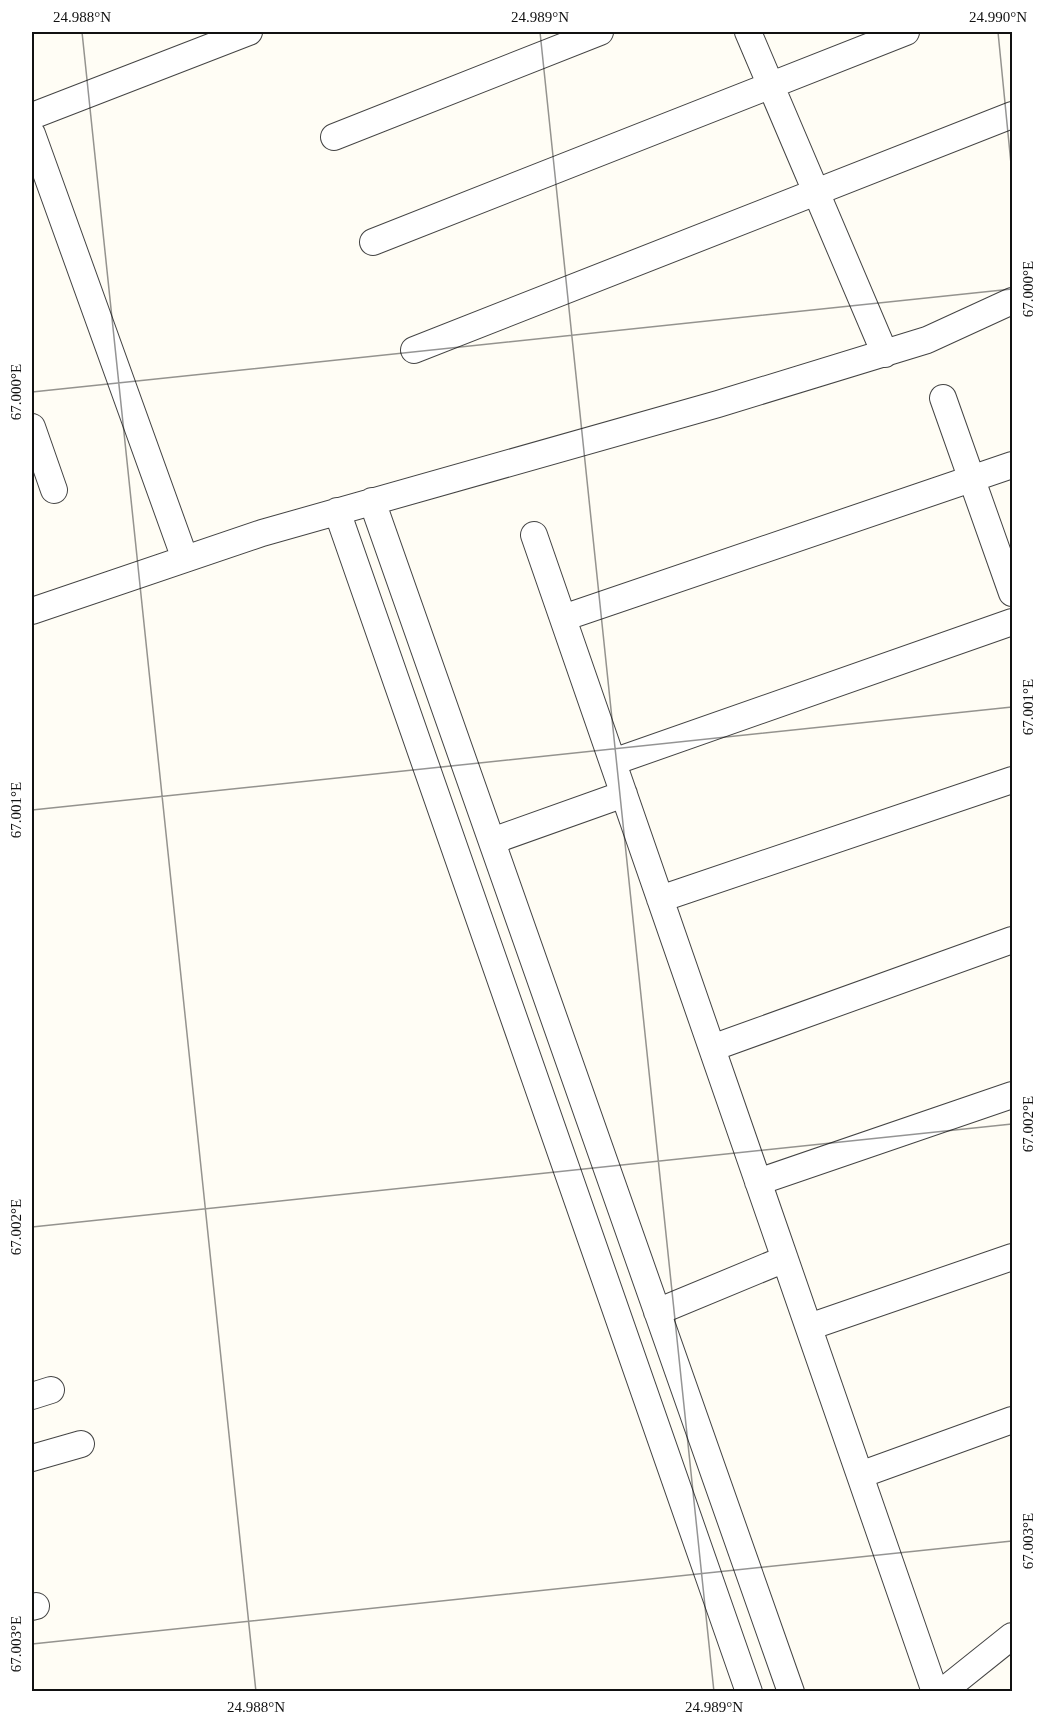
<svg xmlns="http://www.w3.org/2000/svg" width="1044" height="1723" viewBox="0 0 1044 1723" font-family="Georgia,serif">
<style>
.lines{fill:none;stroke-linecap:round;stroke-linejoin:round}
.minor-casing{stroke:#444;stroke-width:28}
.minor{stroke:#fff;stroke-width:26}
.ticks{fill:none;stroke:#111;stroke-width:1.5;stroke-opacity:0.45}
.neatline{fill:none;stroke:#111;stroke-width:2}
.ticks-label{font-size:15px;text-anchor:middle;fill:#111}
</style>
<rect width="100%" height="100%" fill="#fffdf5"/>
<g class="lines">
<defs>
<path id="minor" d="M748,32L885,354
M32,116L249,32
M32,134L185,559
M334,137L600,32
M373,242L906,32
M414,350L1012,115
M943,398L1012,593
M32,427L54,490
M372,501L791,1692
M337,511L749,1692
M534,535L935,1692
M32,611L262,533L718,404L927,340L1012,301
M563,618L1012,465
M613,762L1012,622
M492,841L624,794
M660,899L1012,780
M712,1048L1012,940
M758,1182L1012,1095
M657,1312L785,1259
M809,1327L1012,1257
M32,1396L51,1390
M32,1458L81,1444
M860,1475L1012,1420
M32,1607L36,1606
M942,1692L1012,1636"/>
</defs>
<use href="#minor" class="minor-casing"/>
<use href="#minor" class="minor"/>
</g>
<path class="ticks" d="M82,32L256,1692M540,32L714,1692M998,32L1012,174M32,392L1012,289M32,810L1012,707M32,1227L1012,1124M32,1644L1012,1541"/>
<rect width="1044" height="1723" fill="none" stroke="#ffffff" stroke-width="66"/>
<rect x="33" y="33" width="978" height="1657" class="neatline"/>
<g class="ticks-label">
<text x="82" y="22">24.988°N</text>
<text x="540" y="22">24.989°N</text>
<text x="998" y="22">24.990°N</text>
<text transform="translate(1028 289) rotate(-90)" y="5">67.000°E</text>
<text transform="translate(16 392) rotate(-90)" y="5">67.000°E</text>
<text transform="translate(1028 707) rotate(-90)" y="5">67.001°E</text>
<text transform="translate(16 810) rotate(-90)" y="5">67.001°E</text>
<text transform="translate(1028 1124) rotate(-90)" y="5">67.002°E</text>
<text transform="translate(16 1227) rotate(-90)" y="5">67.002°E</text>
<text transform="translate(1028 1541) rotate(-90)" y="5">67.003°E</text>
<text transform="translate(16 1644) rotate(-90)" y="5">67.003°E</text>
<text x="256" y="1712">24.988°N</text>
<text x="714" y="1712">24.989°N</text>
</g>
</svg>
